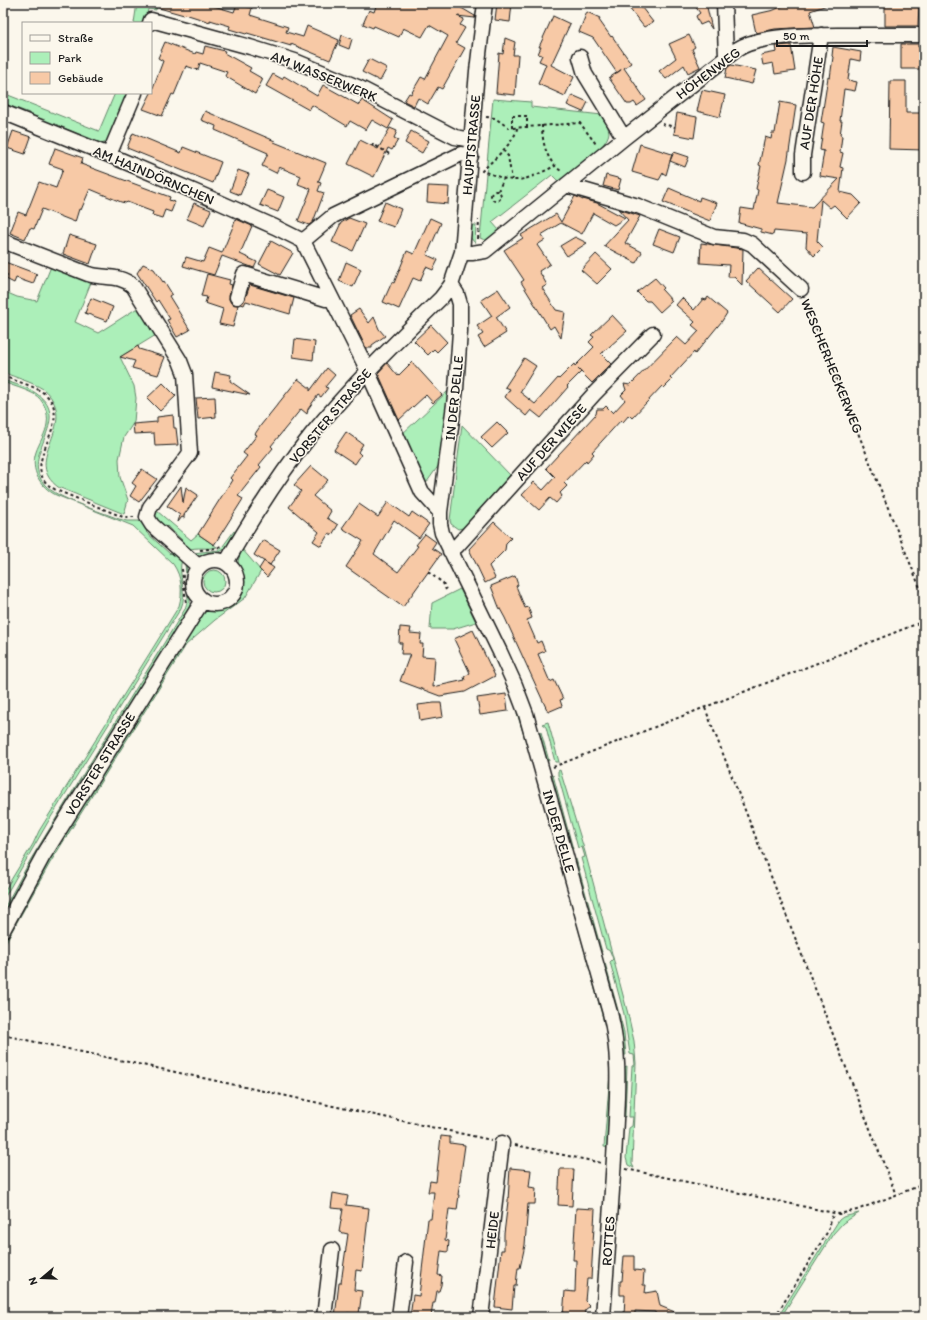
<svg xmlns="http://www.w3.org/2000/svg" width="927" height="1320" viewBox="0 0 927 1320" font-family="Itim,sans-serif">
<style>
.green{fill:#acefb9;stroke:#64866a}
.building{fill:#f7c9a6;stroke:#1c1c1c}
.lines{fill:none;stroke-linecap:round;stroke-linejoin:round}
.minor-casing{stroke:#1c1c1c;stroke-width:17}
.path{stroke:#1c1c1c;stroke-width:2;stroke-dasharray:3 3;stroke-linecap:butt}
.minor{stroke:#fbf7ec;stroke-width:14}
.labels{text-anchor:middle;stroke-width:3;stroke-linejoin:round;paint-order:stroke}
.street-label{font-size:14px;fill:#1c1c1c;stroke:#fbf7ec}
</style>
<rect width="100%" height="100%" fill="#fbf7ec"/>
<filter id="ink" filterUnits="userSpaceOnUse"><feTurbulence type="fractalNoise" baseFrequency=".025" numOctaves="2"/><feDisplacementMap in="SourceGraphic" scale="8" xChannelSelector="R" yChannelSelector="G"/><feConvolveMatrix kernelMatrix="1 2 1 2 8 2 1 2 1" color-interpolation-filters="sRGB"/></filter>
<g filter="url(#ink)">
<path class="green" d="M137,3H157L156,10L148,9L146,23H134Z
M3,93L99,131L115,93H128L114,123L116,125L107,142L101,144L91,142L92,140L87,138L57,125L56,127L28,115L29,113L3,103Z
M493,99L531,102V107L602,115C605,120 608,126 609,132C609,147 570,173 559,182L552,175L492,222L499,230L487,241L480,238Z
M469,225H476L475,243L469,236Z
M52,264L92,280L75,322L98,333L139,307L156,335L120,357L134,386L136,398L134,422L124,437L119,459L120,477L128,500L124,514L58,487C24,461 70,432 53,401C51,397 47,392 43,389C32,382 16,378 3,372V291L17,297L37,301Z
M3,380C14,384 28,387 37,394C74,421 18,454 45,485C56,498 102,512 119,519L127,521H139L149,529L146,532L170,554L173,551L182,559C177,575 188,593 181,608L48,822L3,900V893L33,844L39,831L179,606C183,592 182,577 173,564L133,526L56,495C40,487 30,470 36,452C39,443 46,433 47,424C49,413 44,400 34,394C25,389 13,386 3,382Z
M448,391L439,465L424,486L401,435Z
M462,425L510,475L463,528L458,529L451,524L450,520Z
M156,508L158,510L157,511L191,540L198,534L217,547C207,550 197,546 188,550L180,543L182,540L167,526L164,529L154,518Z
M234,531L237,533C228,547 225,553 208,554C202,555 198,556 193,553L219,550L223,546Z
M242,549L261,571L245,598L215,620L186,645L50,863L3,947V942L46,860L188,637L203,614L207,611L229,604L238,595L242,583L238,561Z
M185,563C188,570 187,575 187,582C188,591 192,598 189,608L34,859L3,916V910L31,859L185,609L188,599Z
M203 581a11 11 0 1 1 22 0a11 11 0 1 1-22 0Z
M460,589L476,622L453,629H430L432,603Z
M517,713L519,714L611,1042L610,1148L604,1147L611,1061L607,1033L536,774Z
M548,722L559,762H555L546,727L542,724Z
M539,732H541L549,761L545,759Z
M560,770L585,852L628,1014L634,1041L636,1063L632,1164L634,1168L628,1165L626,1158L629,1128L632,1126L633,1117H629L632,1066L635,1065L634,1055L630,1054L624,1014L610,962L613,959L610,951L606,949L581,858L585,857L582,847L578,848L558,775V771Z
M553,775L573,849H571L551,780Z
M576,859L602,952H599L574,861Z
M605,963L624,1032L626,1055H623L603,964Z
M627,1066L625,1117L622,1116L624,1067Z
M859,1213L843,1223L833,1234L781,1317H778L839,1220L843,1217Z"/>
<path class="building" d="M153,3H215L214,6L234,12L237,4L252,8L250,15L288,27L286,32L303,37L307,26L339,40L330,60L291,44V46L247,33L246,34L229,29L230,26L210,20V22L185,14L184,15L152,6Z
M377,3H459L458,6L475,16V18L457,16L464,19L460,25L465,28L456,43L465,48L442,89L438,87L428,104L418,98L414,106L404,101L409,93L411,94L421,77L425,79L448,36L429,25L422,37L403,28L399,37L374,26L373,28L363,24L369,10L374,12Z
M497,3H512L510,22L495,20Z
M625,3H638L653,22L644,27Z
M693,3H706L712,29L707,22L700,25L696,16L700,13Z
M789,3H830V4L810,11L815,27L775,29L756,33L752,15L774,10Z
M885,4L919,5L918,26H885Z
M587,12L600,18L599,20L611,37L612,36L631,63L624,68L646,100L637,106L634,102L631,104H627L609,78L622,69L617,73L593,38L579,32Z
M553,16L570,24L551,65L574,77L565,96L538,84L546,64L539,61L542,55L538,54L541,47H539Z
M342,35L352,39L349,49L339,45Z
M689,35L695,47L692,49L700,67L688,73L684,65L666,79L659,71L676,58L669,44Z
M505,38L515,42L513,55H518L515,95L496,93L499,53L503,54Z
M165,42L195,54L196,52L203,54L205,46L225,51L224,53L251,68L249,71L263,79L255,94L225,76L227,72L200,63L198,70L186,66L174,95L172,94L162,116L143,109L151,93L163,61L158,58Z
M901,44H918V47H924V69H901Z
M791,45L795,71L775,74L773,63L763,65L761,55L777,52L776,46Z
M833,47L861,52L860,61L851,59L848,80L857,82L855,91L844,89L840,121H842L840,135L842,136L840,152L843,153L840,167L843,168L840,192L853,195L861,203L847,218L834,205L830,208L821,200L817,241L823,247L814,256L806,247L807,234L774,231L773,235L761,232V229L739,223L741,208L754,210L758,190L756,189L761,166L759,165L765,137L771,139L772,133H775L780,102L796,105L788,159L778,203L812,207L839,179L820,176L824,151L820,150L824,123L821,122L828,77L830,78L833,57L832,56Z
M369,59L387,68L380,81L362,72Z
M731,65L756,70L752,84L725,78L727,68Z
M273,74L282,79L284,76L317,96L323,85L359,105L362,100L393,120L388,129L372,120L366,130L350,121L347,126L312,105L309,110L266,86Z
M890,81H906V113H924V150L889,149Z
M702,90L725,95L720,117L697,111Z
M572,95L588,102L583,112L567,105Z
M205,111L275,141L274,142L326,163L318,182L321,183L318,191L324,193L313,222L309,225L298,221L311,189L298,184L301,176L279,167L276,173L262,166L268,153L215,130L216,126L201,120Z
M677,113L697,117L694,138L674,134Z
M390,128L397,131L394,138L398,140L392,150L388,148L374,177L348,164L360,140L378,149Z
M13,131L31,137L25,154L7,148Z
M411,131L429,141L422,153L405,143Z
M133,133L181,153L183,147L221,162L213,183L127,148Z
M640,144L672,154L666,175L663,173L659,180L632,172Z
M55,148L83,158L81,164L170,197L169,200L175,202L171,212L165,210L162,218L152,215L153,212L127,202L126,203L121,202L90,189L81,210L79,209L75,222L42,209L34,229L30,228L25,239L10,233L18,212L26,215L39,182L56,188L63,169L49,164Z
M674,152L689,157L685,167L670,161Z
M238,170L249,174L240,195L230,191Z
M606,175L621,179L618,190L603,186Z
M428,186L449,187L448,204L427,202Z
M669,188L699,201L700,197L717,203L710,221L663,202Z
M267,190L284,197L278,212L260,205Z
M575,196L583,200V199L597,203L625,218L614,225L593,213L582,234L561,223L541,235L545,240L537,245L550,264L539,271L547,285L542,288L556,310L565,312L561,338L554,326L550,329L521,282L524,280L504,250L523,238L521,235L556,214L561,222Z
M385,202L401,209L394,227L377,221Z
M194,203L211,210L204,226L187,219Z
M618,209L640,216L625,243L642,252L636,263L604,246L628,220Z
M349,218L365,224L353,251L332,242L341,223Z
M430,218L441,223L427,255L438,260L433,270L426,267L420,281L413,278L399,309L383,302L392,282L394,283L407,251L414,254Z
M236,219L252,226L240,254L257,262L254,268L222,256L214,275L183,266L186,257L203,262L209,248L222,253Z
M659,229L680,237L674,252L653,244Z
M69,235L97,244L90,264L63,254Z
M575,237L587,243L567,256L560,246Z
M271,241L293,253L280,275L259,264Z
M701,243L743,249L742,285L734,277H728L729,265L700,263Z
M596,254L612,269L597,284L581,270Z
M5,262L37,274L33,284L16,278L14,283L6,279L8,275L3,273V267Z
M346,262L361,269L353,287L339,281Z
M143,264L154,269L163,282L164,281L172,294L169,296L190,330L177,337L167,320L170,319L158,300L156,302L137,273Z
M758,268L792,299L780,312L746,281Z
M207,274L230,280L229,284L232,285L229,299L231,303L238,305L233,327L219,324L223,309L205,303L207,297L201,296Z
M655,278L664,288L662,290L672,301L660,312L650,301H646L637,292Z
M250,285L294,298L290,314L246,301L244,305L241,304L245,299Z
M498,289L510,307L496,317L506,333L484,347L478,337L483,334L477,326L492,316L481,300Z
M708,297L727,313L722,321L695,354L694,352L670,378L672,380L664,388L662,386L632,418L629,415L623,422L621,420L592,452L594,454L587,462L586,460L564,483L567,486L560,493L562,496L556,503L550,498L539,510L522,495L534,482L543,490L555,477L546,468L596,414L597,409H603L606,406L613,413L625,400L621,395L626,390L624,384L630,385L677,337L686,345L699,331L692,325L695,322L676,305L682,298L694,310L703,299L706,300Z
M91,298L113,307L107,321L85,313Z
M359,309L369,323L374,317L379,329L385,336L372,345V348H366L350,315Z
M612,315L627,331L601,354L611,364L592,383L578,369L581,372L567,386L568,387L541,418L531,410L526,416L505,397L510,389L505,387L524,358L536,366L520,392L535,404L558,378L559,379L574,364L575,366L594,347L589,342L594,337L591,335Z
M431,325L447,342L437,352L434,349L428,355L414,341Z
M295,339L315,342L313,360L293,357Z
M138,346L139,349L165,357L158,375L132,368L135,361L120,357Z
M412,362L442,395L433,403L426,395L399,420L378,373L387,363L398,376Z
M327,368L335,375L325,387L328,388L321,397L318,395L308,409L307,414L301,409L271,446L273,448L259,465L261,467L238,496L243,499L214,545L198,534L232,480L230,478L247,456L243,453L257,435L255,434L261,425L298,379L310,388V391Z
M215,372L231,375L230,381L250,395L212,387Z
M163,383L176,396L160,411L147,398Z
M215,397L216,417L198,419L196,398Z
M173,415L174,428H176L178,445L155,446L154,433L134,434L133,424L157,422V417Z
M497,422L508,433L492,448L481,437Z
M346,432L363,444L358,452L361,455L355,464L334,450Z
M311,466L328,480L313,496L331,511L327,518L338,525L332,535L329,533L321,546L313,541L319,532L289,507L301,491L294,485Z
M142,469L157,479L139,502L130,496L136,486L132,483Z
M181,486L183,503L186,487L198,495L184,515V518L182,517L178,522L180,515L167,506Z
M388,502L409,517L412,512L429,524L419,538L394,520L374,554L398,572L418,546L416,545L425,534L436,542L432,548L441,554L403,607L346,567L363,541L342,528L359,504L378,517Z
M494,522L511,538L506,543L505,550L489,566L495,578L485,583L469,549Z
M263,540L280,550L270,565L254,555Z
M264,561L274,568L267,577L259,569Z
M515,576L518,585L516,586L525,608L528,607L532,618L527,620L537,643L541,641L545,651L538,654L550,682L554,680L563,699L560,700L562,706L548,712L505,618L499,607L491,586Z
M400,627L411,628L410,633L421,634L420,644H423L422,656L435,657L433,687L465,680L464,677L470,673L454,639L473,630L495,676L465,692L440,696L400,681L410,654H401L402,643H399Z
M506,694L508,711L480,715L477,698Z
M434,703H441L443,717L420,721L418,705Z
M441,1136L450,1137V1143L465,1145L458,1195H459L457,1210L449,1209L445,1240L449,1241L448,1252L441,1251L438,1275L442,1276L441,1285L439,1291H437L435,1303H433L431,1317H410L413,1295L419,1296L428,1219H431L434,1192H428L430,1181L436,1182Z
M510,1168L531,1170L529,1187L536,1188L535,1204H528L525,1245L520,1268H518L517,1276L516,1286H514L512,1309L495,1307L501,1250H504V1234L508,1201Z
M560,1169H574L572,1206L558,1205Z
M333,1193L348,1196L346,1205L369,1208L362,1271L356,1270L354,1290L362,1291L359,1314L347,1313V1317H335L339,1283H341L348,1234L339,1232L343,1209L331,1208Z
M576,1208L595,1209L591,1279H587L585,1301L590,1306L585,1310L584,1317H563L565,1291L575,1292L576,1260H573Z
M624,1256H634V1270L644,1271L643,1285H646L645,1293L657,1291L660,1306L687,1317H656L655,1312L635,1311V1317L624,1316L625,1295H620V1281H622Z"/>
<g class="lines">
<defs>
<path id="minor" d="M724,3L726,57
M150,23L151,20L250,47L295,61L360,88L455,137L472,140
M580,57L585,74L624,138
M3,112L109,155L212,199L275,227L303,241L363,361L422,492L440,512
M109,155L135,93
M803,172V155L821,35
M566,185L638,206L714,237L743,240L752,244L801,289
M3,241L88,274C105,279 119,274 133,286L180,361L185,374L190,453L150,507L147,517L152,525L198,566
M303,241L333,216L461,154L471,156
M462,252L472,253L485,251L624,138L736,50C760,33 823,35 853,35C877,35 900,35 924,35
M451,285L457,294L460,304V331L456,389L440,512V524L442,533L500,652L515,685L526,714L610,1013C621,1057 617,1096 615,1140C612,1199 607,1258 603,1317
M237,297L244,274L326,299L331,297
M450,551L457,546L594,394L653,334
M193 582a22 22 0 1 1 44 0a22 22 0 1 1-44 0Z
M227,561C252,518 280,474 311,435C351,386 396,342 441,298L451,285L462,252L477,71L485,3
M3,930L43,856L203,600
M324,1317L332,1250
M399,1317L406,1262
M481,1317L502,1143"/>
</defs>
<use href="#minor" class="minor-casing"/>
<path class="path" d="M486,117L495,118L509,128H512L580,123L596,144
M662,124L675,127
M542,125C542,143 547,163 563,172
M512,128V116H527V128
M517,128C516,141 491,162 482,171C492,174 502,179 513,180C527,181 542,172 555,166
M372,146L373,144L391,155
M503,150L508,156L512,180
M498,191L504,178
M491 196a5 5 0 1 1 10 0a5 5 0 1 1-10 0Z
M478,239L479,220
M805,300L924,598
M3,376C15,381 35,386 45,394C78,423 12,467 56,490L123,517H134
M200,550L217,548L221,546
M182,569L186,602
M428,572L443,583L446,590
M705,708L896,1195
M553,767L924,621
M3,1035L491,1140
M515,1145L602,1163
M626,1169L839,1214L857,1210L924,1184
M775,1317L828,1231L833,1214"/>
<use href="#minor" class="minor"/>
</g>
</g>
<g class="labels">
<g class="street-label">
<text transform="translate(708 73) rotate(-37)" y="5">HÖHENWEG</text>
<text transform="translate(324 76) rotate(22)" y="5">AM WASSERWERK</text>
<text transform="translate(811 103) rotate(-81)" y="5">AUF DER HÖHE</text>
<text transform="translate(471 145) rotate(-85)" y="5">HAUPTSTRASSE</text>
<text transform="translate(154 175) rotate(23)" y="5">AM HAINDÖRNCHEN</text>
<text transform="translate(832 366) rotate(68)" y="5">WESCHERHECKERWEG</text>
<text transform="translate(454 398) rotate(-84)" y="5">IN DER DELLE</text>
<text transform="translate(330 416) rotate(-50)" y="5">VORSTER STRASSE</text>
<text transform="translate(551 442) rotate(-48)" y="5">AUF DER WIESE</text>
<text transform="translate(100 764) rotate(-58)" y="5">VORSTER STRASSE</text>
<text transform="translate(559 831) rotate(74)" y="5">IN DER DELLE</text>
<text transform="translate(492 1230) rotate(-83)" y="5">HEIDE</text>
<text transform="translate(608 1241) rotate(-86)" y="5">ROTTES</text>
</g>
</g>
<rect width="927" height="1320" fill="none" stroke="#fbf7ec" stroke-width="16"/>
<rect x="8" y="8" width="911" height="1304" fill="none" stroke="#1c1c1c" stroke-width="1.5" filter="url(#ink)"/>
<rect x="22" y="22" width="130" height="72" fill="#fbf7ec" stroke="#a29f99"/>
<rect x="30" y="35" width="20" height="6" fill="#fbf7ec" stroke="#a29f99"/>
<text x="58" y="42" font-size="12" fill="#1c1c1c">Straße</text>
<rect x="30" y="52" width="20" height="12" fill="#acefb9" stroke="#a29f99"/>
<text x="58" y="62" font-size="12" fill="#1c1c1c">Park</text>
<rect x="30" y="72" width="20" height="12" fill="#f7c9a6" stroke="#a29f99"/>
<text x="58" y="82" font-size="12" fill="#1c1c1c">Gebäude</text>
<g transform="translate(42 1278) rotate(251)" stroke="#fbf7ec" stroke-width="3" paint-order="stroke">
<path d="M0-3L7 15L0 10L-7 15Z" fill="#1c1c1c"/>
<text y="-6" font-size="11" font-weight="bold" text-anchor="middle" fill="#1c1c1c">N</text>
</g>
<path d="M777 40v6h90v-6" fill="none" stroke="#1c1c1c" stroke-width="2"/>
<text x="783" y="40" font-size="12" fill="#1c1c1c" stroke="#fbf7ec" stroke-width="3" paint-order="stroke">50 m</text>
</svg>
